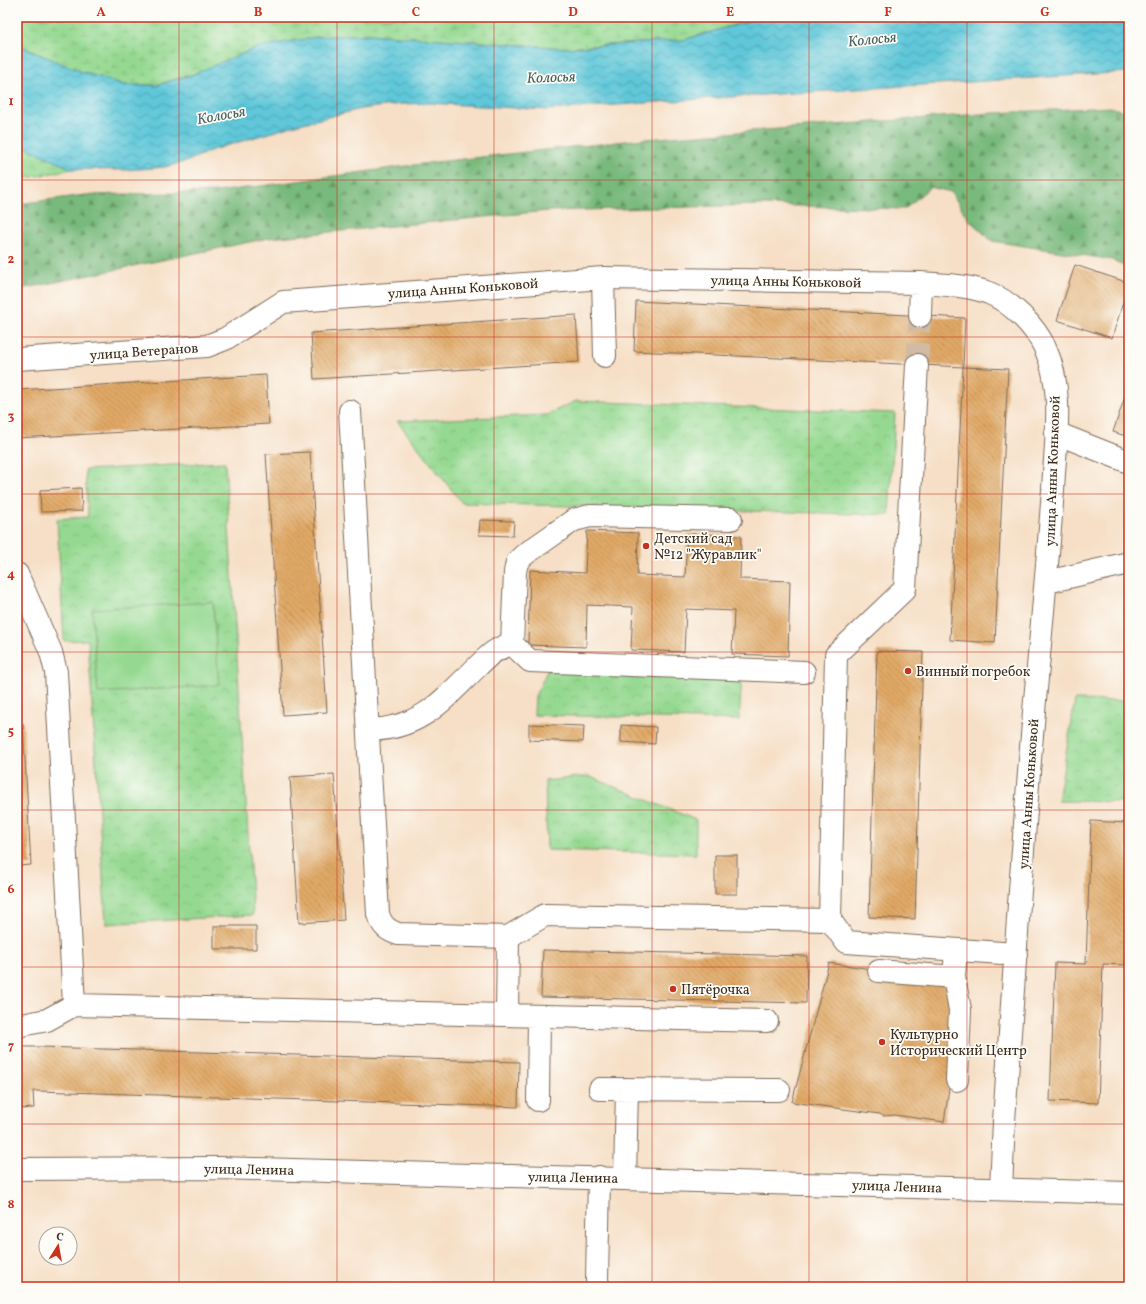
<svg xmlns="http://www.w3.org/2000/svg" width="1146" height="1304" viewBox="0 0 1146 1304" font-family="Vollkorn,serif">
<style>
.forest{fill:url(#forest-firs);stroke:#5a724c}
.wetland{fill:url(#wetland-marsh);stroke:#688258}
.park{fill:url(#park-crowns);stroke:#688258}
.pitch{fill:#95d991;stroke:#688258}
.water{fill:url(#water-waves);stroke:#4c787c}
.building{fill:url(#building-back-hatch)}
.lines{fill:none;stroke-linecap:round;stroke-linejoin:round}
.minor-tunnel{stroke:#d1bba4;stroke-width:22;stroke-dasharray:22 11;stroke-linecap:butt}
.minor-casing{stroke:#7c6959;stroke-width:24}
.major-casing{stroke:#7c6959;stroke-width:24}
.minor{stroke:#fff;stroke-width:22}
.major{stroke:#fff;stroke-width:22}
.grid{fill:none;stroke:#c8321e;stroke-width:1;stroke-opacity:0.55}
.poi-dot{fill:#c8321e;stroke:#fdfcf7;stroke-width:1.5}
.labels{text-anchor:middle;stroke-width:3.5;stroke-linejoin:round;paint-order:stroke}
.street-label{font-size:14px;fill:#3b2a1e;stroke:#fdfcf7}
.poi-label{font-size:14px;fill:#3b2a1e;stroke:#fdfcf7;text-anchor:start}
.water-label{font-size:15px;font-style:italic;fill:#47615f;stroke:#fdfcf7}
.neatline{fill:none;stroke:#c8321e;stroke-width:1.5}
.grid-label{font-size:13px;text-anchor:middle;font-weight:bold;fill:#c8321e}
</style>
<defs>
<pattern id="forest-firs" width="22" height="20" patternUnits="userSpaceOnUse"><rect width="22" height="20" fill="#78b97b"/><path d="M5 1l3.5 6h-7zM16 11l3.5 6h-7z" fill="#649764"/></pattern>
<pattern id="wetland-marsh" width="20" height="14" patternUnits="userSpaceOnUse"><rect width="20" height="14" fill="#95d991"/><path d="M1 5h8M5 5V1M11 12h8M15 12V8" fill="none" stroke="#81ba7d"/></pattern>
<pattern id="park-crowns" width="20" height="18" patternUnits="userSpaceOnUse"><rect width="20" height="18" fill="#95d991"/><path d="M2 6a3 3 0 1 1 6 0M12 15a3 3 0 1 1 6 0" fill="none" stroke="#81ba7d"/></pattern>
<pattern id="water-waves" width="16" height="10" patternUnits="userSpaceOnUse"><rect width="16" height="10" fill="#5ec7d9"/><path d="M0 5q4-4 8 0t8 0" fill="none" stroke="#4fa2af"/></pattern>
<pattern id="building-back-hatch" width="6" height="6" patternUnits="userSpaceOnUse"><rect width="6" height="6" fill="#e1a966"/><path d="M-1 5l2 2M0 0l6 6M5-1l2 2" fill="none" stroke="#b88a53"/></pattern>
</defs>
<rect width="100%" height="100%" fill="#fdfcf7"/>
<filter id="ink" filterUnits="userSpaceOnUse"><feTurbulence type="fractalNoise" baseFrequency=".025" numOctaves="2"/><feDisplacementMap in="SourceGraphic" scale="8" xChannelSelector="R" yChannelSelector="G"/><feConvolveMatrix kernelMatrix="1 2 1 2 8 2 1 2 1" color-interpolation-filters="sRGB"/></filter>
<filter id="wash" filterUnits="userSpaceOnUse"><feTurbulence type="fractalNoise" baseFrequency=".012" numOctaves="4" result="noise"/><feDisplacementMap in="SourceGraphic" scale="16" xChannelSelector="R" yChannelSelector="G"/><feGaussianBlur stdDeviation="0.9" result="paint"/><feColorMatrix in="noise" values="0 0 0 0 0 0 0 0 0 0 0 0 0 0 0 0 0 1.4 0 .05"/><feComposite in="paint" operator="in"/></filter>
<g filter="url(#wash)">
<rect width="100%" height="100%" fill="#f6dfc6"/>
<path class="forest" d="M1110,107L1129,113V269L1113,260L992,241L968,219L951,192L930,187L905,209L763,205L547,211L269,238L17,290V204L85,195L217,192L436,162L644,139L994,113Z"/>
<path class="wetland" d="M17,17H763L683,40L564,48L369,34L317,37L156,85H124L80,71L17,45Z
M17,143L72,169L17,180Z"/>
<path class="park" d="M576,401L895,413L889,515L462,503L397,421L546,415Z
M225,462L253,915L106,924L88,640L64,641L57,519L88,517L85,470Z
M548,669L742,676L739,720L534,715L535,696Z
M1075,700L1129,701V802L1058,801Z
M588,776L696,820V854L547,850L545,781Z"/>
<path class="pitch" d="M213,602L219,685L98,693L92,609Z"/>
<path class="water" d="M763,17H1129V72L715,98L548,110L429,103L402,104L361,109L299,124L212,150L188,161L165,167L126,170L72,169L17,143V45L80,71L124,85H156L191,75L258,47L317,37L369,34L564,48L683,40Z"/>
<g id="blocks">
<path class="building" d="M1075,265L1129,283L1112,338L1057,320Z
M636,301L965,318L963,367L634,351Z
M576,315L579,362L314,379L311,333Z
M963,367L1008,369L995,643L950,640Z
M266,375L269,424L17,438V390Z
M1129,385V437L1113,432Z
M310,452L327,712L283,715L266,454Z
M81,488L82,511L41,512L40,490Z
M480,520L514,521L513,536L479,535Z
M587,531L638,533L637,575L685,577L687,534L741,536L740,579L790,581L788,656L732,654L734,611L686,609L684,652L631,650L633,607L587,605L586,647L528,645L530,570L585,573Z
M877,651L923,652L915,919L869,917Z
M17,723H23L31,865L17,866Z
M529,724L584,726L583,742L529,740Z
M621,725L656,727L655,744L621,742Z
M334,774L344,920L299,923L290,777Z
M1091,821L1129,823L1126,965L1103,964L1098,1103L1050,1101L1055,963L1086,964Z
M715,855H737V894H715Z
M214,926H256V949H214Z
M543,950L807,956L806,1003L541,997Z
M829,963L965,982L944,1122L895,1115L883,1116L880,1114L792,1102Z
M17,1047H40L519,1062L518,1107L38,1091H33L34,1108L17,1109Z"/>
</g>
</g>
<g filter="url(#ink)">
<use href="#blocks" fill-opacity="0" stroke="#7c6959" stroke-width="1"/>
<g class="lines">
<path class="minor-tunnel" d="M917,365L920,316"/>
<defs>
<path id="minor" d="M603,278L605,356
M920,316L921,283
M17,359L207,346L225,339L283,302L603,278L921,283C943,285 968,285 989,293C1011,302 1035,326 1045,348C1065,390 1055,444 1053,490C1048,557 1042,623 1036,689C1023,833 1014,977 1004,1121L1001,1189
M350,411L378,914C382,926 387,930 398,934L508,937L545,915L830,920L846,942L1016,954
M1056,433L1129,462
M17,574L51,652L56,672L74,1005
M1047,582L1129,563
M512,644L515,572L517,562L524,555L574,520L590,516L731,519
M369,730C420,729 441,702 475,669C487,657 495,648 512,644L530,661L804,672
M830,920L836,655L905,589L917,365
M956,950L954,977L960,1010L957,1080
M879,971L954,977
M507,1015L508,937
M17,1026L47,1020L74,1005L767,1021
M600,1089L779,1090
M538,1100L539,1016
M599,1177L597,1280L599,1287
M625,1178L627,1089"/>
<path id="major" d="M17,1169L219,1168L1129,1193"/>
</defs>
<use href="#minor" class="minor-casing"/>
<use href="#major" class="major-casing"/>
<use href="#minor" class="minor"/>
<use href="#major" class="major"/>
</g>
</g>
<path class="grid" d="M179,17V1287M337,17V1287M494,17V1287M652,17V1287M809,17V1287M967,17V1287M17,180H1129M17,337H1129M17,494H1129M17,652H1129M17,810H1129M17,967H1129M17,1124H1129"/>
<g class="poi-dot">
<circle cx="646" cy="546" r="4"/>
<circle cx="908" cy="671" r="4"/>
<circle cx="673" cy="989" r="4"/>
<circle cx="882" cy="1042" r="4"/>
</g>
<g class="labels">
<g class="street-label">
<text transform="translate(786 281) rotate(1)" y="5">улица Анны Коньковой</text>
<text transform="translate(463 288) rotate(-4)" y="5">улица Анны Коньковой</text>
<text transform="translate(144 351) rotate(-4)" y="5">улица Ветеранов</text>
<text transform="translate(1052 471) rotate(-88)" y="5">улица Анны Коньковой</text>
<text transform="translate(1028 794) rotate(-86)" y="5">улица Анны Коньковой</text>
<text transform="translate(249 1169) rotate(1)" y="5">улица Ленина</text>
<text transform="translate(573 1177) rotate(1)" y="5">улица Ленина</text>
<text transform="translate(897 1186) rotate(2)" y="5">улица Ленина</text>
</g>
<g class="poi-label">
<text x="654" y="543">Детский сад<tspan x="654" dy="16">№12 "Журавлик"</tspan></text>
<text x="916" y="676">Винный погребок</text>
<text x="681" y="994">Пятёрочка</text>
<text x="890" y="1039">Культурно<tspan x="890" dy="16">Исторический Центр</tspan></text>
</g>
<g class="water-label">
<text transform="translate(872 39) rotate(-6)" y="5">Колосья</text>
<text transform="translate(551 77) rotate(-2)" y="5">Колосья</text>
<text transform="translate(221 115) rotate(-10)" y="5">Колосья</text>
</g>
</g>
<rect width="1146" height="1304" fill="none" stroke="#fdfcf7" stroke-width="44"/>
<g transform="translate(58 1246) rotate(11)"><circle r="19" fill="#fdfcf7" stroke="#afa8a0"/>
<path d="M0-3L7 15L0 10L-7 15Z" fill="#c8321e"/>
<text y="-6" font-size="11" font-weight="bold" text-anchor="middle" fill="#3b2a1e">С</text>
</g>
<rect x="22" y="22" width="1102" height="1260" class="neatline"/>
<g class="grid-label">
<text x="101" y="16">A</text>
<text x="258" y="16">B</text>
<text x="416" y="16">C</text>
<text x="573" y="16">D</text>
<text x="730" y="16">E</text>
<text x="888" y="16">F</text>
<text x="1045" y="16">G</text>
<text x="11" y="105">1</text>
<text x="11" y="263">2</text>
<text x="11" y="420">3</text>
<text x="11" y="578">4</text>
<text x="11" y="735">5</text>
<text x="11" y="893">6</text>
<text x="11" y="1050">7</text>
<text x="11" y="1208">8</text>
</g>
</svg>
